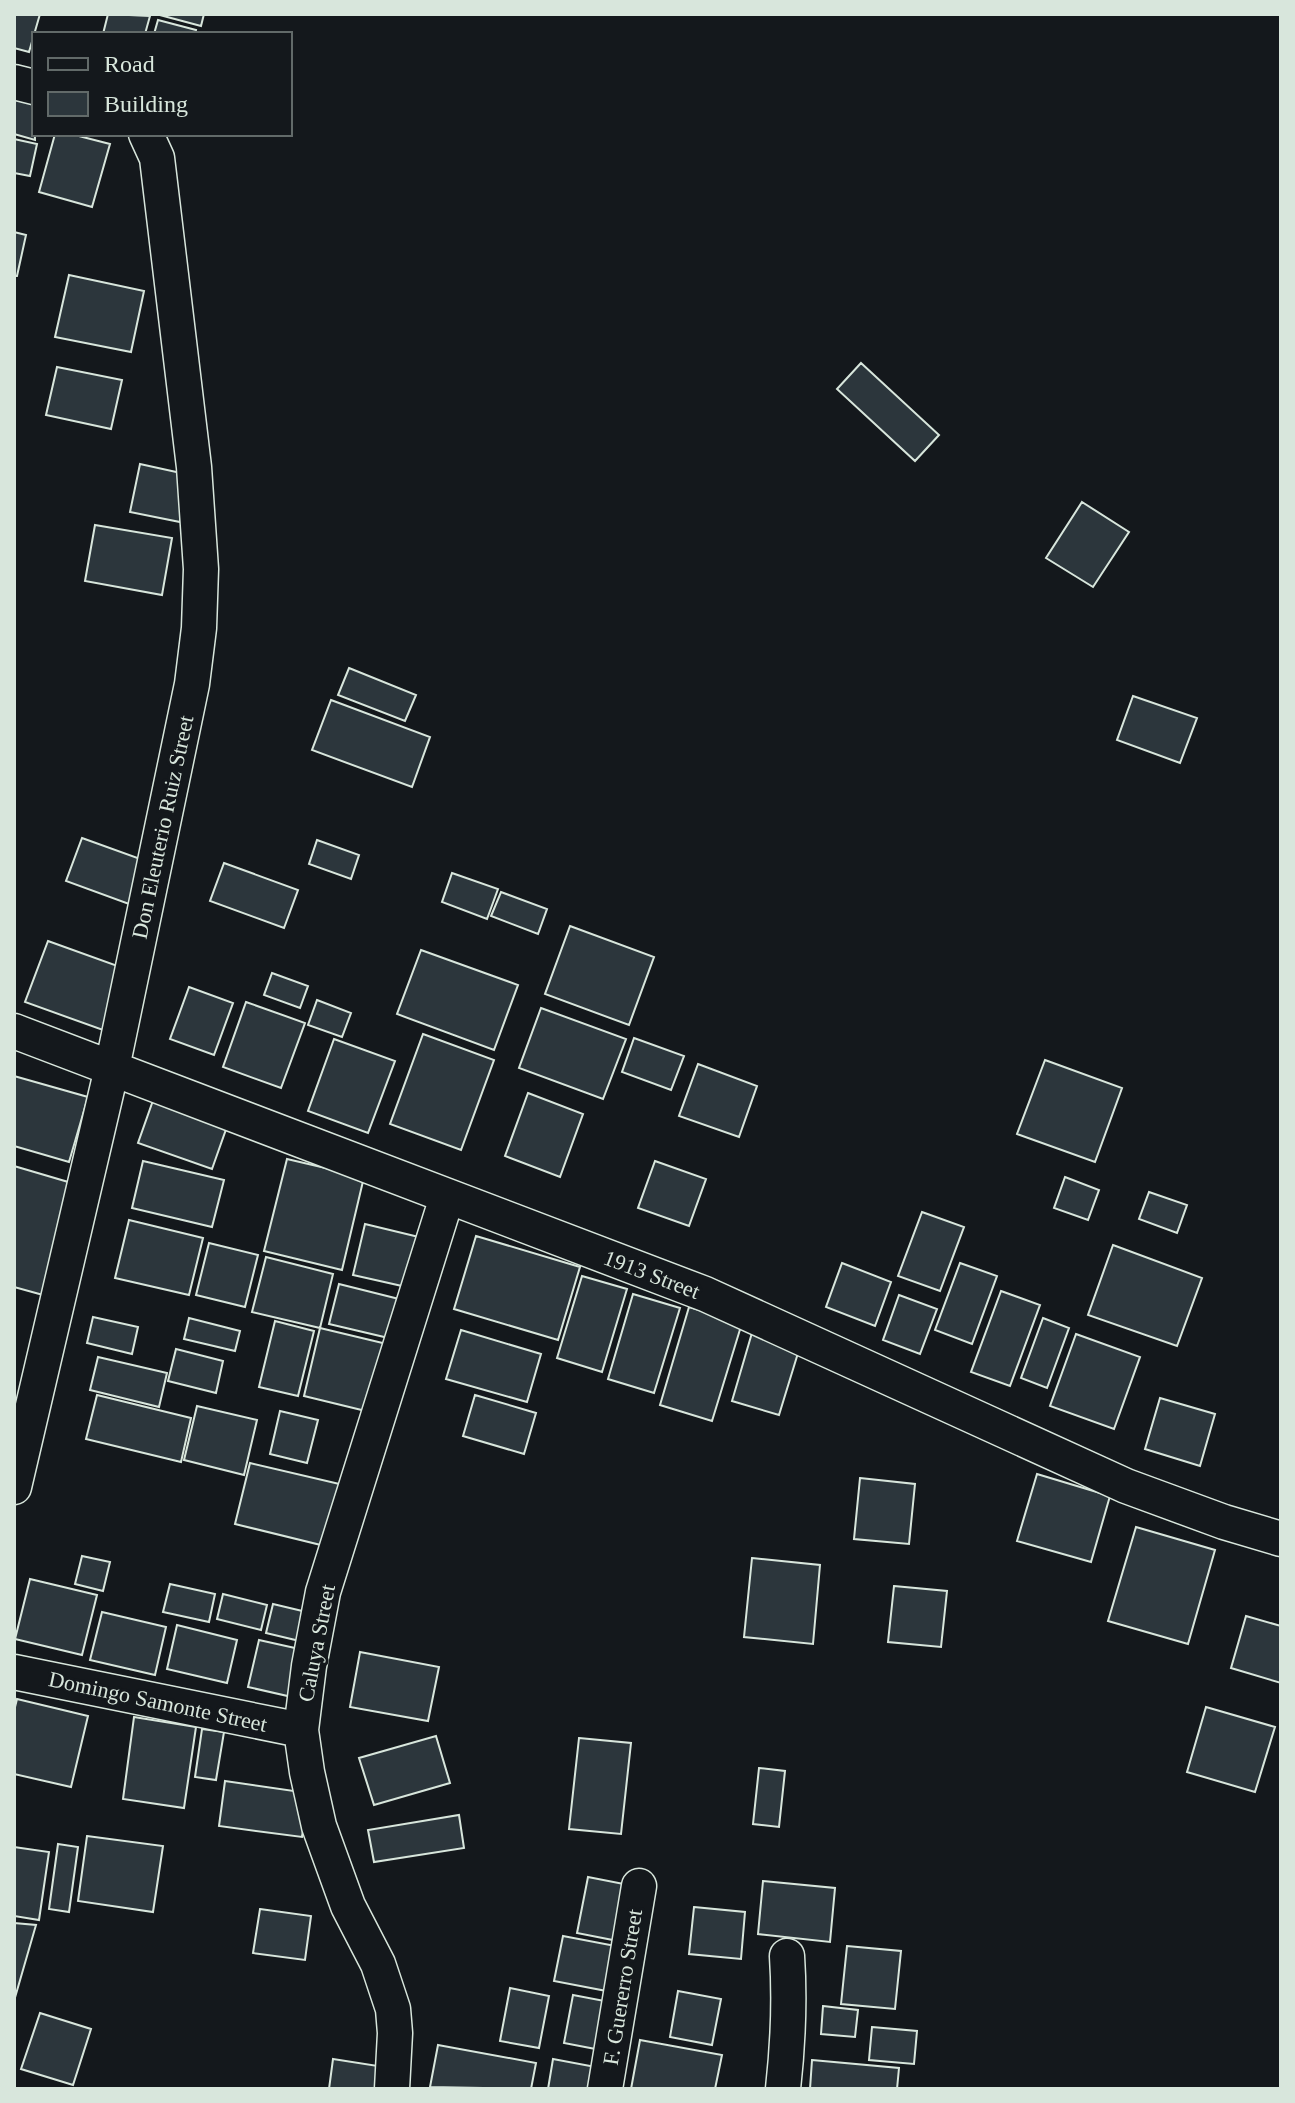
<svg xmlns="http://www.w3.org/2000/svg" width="1295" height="2103" viewBox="0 0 1295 2103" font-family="Georgia,serif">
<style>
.building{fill:#2c363c;stroke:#d8e6dc;stroke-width:2}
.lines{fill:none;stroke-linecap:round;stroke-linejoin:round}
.street-casing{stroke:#d8e6dc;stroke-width:37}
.street{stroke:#14181c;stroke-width:34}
.labels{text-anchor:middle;stroke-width:6;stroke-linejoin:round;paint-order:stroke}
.street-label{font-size:22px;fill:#d8e6dc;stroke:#14181c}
</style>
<rect width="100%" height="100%" fill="#14181c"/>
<path class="building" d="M14,14H40L29,52L14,48Z
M108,14L150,16L145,34H103Z
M156,14H204L201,26Z
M158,20L196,30L195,34H154Z
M14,98L34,103L35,140L14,134Z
M55,134H71L110,144L92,207L39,192Z
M14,139L37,144L30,176L14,173Z
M14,232L26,235L17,276H14Z
M69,275L144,291L131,352L55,337Z
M861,363L939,435L915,461L837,389Z
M57,367L122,380L111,429L46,415Z
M140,464L190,475L180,522L130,512Z
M1082,502L1129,532L1093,587L1046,558Z
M95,525L172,538L162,595L85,581Z
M349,668L416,695L405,721L338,695Z
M1133,696L1197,718L1180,763L1117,740Z
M331,700L430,737L412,787L312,750Z
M82,838L146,861L129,904L66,881Z
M317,840L359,855L351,879L309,864Z
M224,863L298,890L284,928L210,901Z
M452,873L498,889L487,919L442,902Z
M501,892L547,909L538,934L491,916Z
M570,926L654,957L629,1025L545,994Z
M48,941L126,969L103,1030L25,1002Z
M421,950L518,985L494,1050L397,1014Z
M272,973L308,986L300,1008L264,995Z
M189,987L233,1003L214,1055L170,1039Z
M317,1000L351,1013L342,1037L308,1025Z
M246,1002L305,1023L281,1088L223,1067Z
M541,1008L626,1039L603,1099L519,1068Z
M423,1034L494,1060L461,1150L390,1124Z
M634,1038L684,1056L671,1090L622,1072Z
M334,1039L395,1061L368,1133L308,1111Z
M1045,1060L1122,1088L1095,1162L1017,1134Z
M698,1064L757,1086L739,1137L679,1116Z
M14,1076L88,1097L69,1162L14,1146Z
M156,1092L230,1118L212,1169L138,1143Z
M528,1093L583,1114L560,1177L505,1156Z
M287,1159L364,1177L342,1270L264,1251Z
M143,1161L224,1180L212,1227L132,1208Z
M655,1161L706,1179L689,1226L638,1208Z
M14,1166L75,1184L43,1295L14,1287Z
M1065,1177L1099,1190L1088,1220L1054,1208Z
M1149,1192L1187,1205L1177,1233L1139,1219Z
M922,1212L964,1227L940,1291L898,1276Z
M129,1220L203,1238L189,1295L115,1278Z
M365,1224L423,1238L411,1288L353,1275Z
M476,1236L580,1267L558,1340L454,1309Z
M209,1243L258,1255L245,1307L196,1295Z
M1113,1245L1202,1278L1177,1346L1088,1315Z
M266,1257L333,1274L320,1328L252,1312Z
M842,1263L891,1282L875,1326L826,1307Z
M960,1263L997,1276L972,1344L935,1330Z
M582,1276L627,1289L602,1372L557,1358Z
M339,1284L407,1301L397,1340L329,1324Z
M1001,1291L1040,1305L1010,1386L971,1372Z
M633,1294L680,1308L654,1393L608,1379Z
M899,1295L937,1309L920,1354L883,1340Z
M689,1307L742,1323L712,1421L660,1405Z
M93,1317L138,1327L132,1354L87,1343Z
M189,1318L240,1331L235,1351L184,1339Z
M1043,1318L1069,1328L1047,1388L1021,1378Z
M275,1321L314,1331L298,1396L259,1387Z
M754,1326L802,1340L779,1415L732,1401Z
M320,1328L391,1345L374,1413L304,1396Z
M461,1330L541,1354L527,1402L446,1379Z
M1076,1334L1140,1357L1114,1429L1050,1406Z
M176,1349L223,1361L216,1393L168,1381Z
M98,1357L167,1373L159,1407L90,1390Z
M97,1395L191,1418L181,1462L86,1439Z
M475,1395L536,1413L524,1454L463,1436Z
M1160,1398L1215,1414L1200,1466L1145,1449Z
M197,1406L257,1420L244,1475L184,1460Z
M280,1411L318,1420L307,1463L270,1454Z
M250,1463L348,1486L333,1548L235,1524Z
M1037,1474L1110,1496L1091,1562L1017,1541Z
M860,1478L915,1484L909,1544L854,1539Z
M1136,1527L1215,1550L1188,1644L1108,1621Z
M82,1556L110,1562L103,1591L75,1584Z
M752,1558L820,1565L813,1644L744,1637Z
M30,1579L97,1595L82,1655L15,1639Z
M170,1584L215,1594L209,1622L163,1612Z
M894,1586L947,1591L941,1647L888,1642Z
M223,1594L267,1605L261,1630L217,1619Z
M273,1604L315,1614L308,1643L266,1633Z
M102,1612L166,1627L155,1675L90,1660Z
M1246,1616L1281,1626V1683L1231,1668Z
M177,1625L237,1640L227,1683L167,1669Z
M259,1640L304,1650L292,1697L248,1687Z
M360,1652L439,1667L428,1721L350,1707Z
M17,1699L88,1716L71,1787L14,1774V1711Z
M1206,1707L1275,1727L1255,1792L1187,1772Z
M134,1717L196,1727L184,1808L123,1799Z
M202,1729L224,1732L216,1780L195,1777Z
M436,1736L450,1783L374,1805L359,1758Z
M579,1738L631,1743L621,1834L569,1829Z
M759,1768L785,1771L779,1827L753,1824Z
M225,1781L308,1793L302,1837L219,1826Z
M459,1815L464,1848L374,1862L368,1830Z
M87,1836L163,1846L153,1912L78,1901Z
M58,1844L78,1847L69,1912L49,1909Z
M14,1847L49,1852L39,1920L14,1916Z
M588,1877L634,1886L623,1942L577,1933Z
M763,1881L835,1888L830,1942L758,1934Z
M694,1907L745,1912L741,1959L689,1954Z
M260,1909L311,1916L305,1960L253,1953Z
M14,1923L36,1925L14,2001Z
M563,1936L626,1948L617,1993L554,1981Z
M847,1946L901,1951L895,2009L841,2004Z
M510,1988L549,1996L539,2048L500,2041Z
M678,1991L721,1999L712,2045L670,2037Z
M573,1995L615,2003L606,2051L564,2043Z
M823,2006L858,2010L855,2037L821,2034Z
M40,2013L91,2029L73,2085L21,2069Z
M872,2027L917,2031L914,2064L869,2060Z
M640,2040L722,2055L715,2089H631Z
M438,2045L536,2063L531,2089L430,2087Z
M333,2059L378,2066L375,2089H329Z
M553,2059L601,2068L597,2089H548Z
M812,2060L899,2068L897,2089H810Z"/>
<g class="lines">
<defs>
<path id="street" d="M14,82L34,87
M14,1031L705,1294L1126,1486L1224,1522L1281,1539
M14,1487L112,1068L192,684L199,628L201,569L194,467L157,158L146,134
M14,1672L301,1730
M392,2089L395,2033L393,2009L378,1964L348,1906L319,1826L307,1772L301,1730L309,1666L323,1592L447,1197
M605,2089L639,1886
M783,2089C788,2044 790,2001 787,1956"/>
</defs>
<use href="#street" class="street-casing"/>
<use href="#street" class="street"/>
</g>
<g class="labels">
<g class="street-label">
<text transform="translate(162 827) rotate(-78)" y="8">Don Eleuterio Ruiz Street</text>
<text transform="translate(652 1274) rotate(21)" y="8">1913 Street</text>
<text transform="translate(316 1643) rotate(-79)" y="8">Caluya Street</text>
<text transform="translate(158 1701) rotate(12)" y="8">Domingo Samonte Street</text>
<text transform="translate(622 1987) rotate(-81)" y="8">F. Guererro Street</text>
</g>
</g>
<rect width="1295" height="2103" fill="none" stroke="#d8e6dc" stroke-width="32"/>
<rect x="32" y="32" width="260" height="104" fill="#14181c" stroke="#626a69" stroke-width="2"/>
<rect x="48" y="58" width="40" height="12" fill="#14181c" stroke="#626a69" stroke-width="2"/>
<text x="104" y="72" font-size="24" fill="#d8e6dc">Road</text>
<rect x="48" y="92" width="40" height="24" fill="#2c363c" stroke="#626a69" stroke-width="2"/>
<text x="104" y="112" font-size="24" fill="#d8e6dc">Building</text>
</svg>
